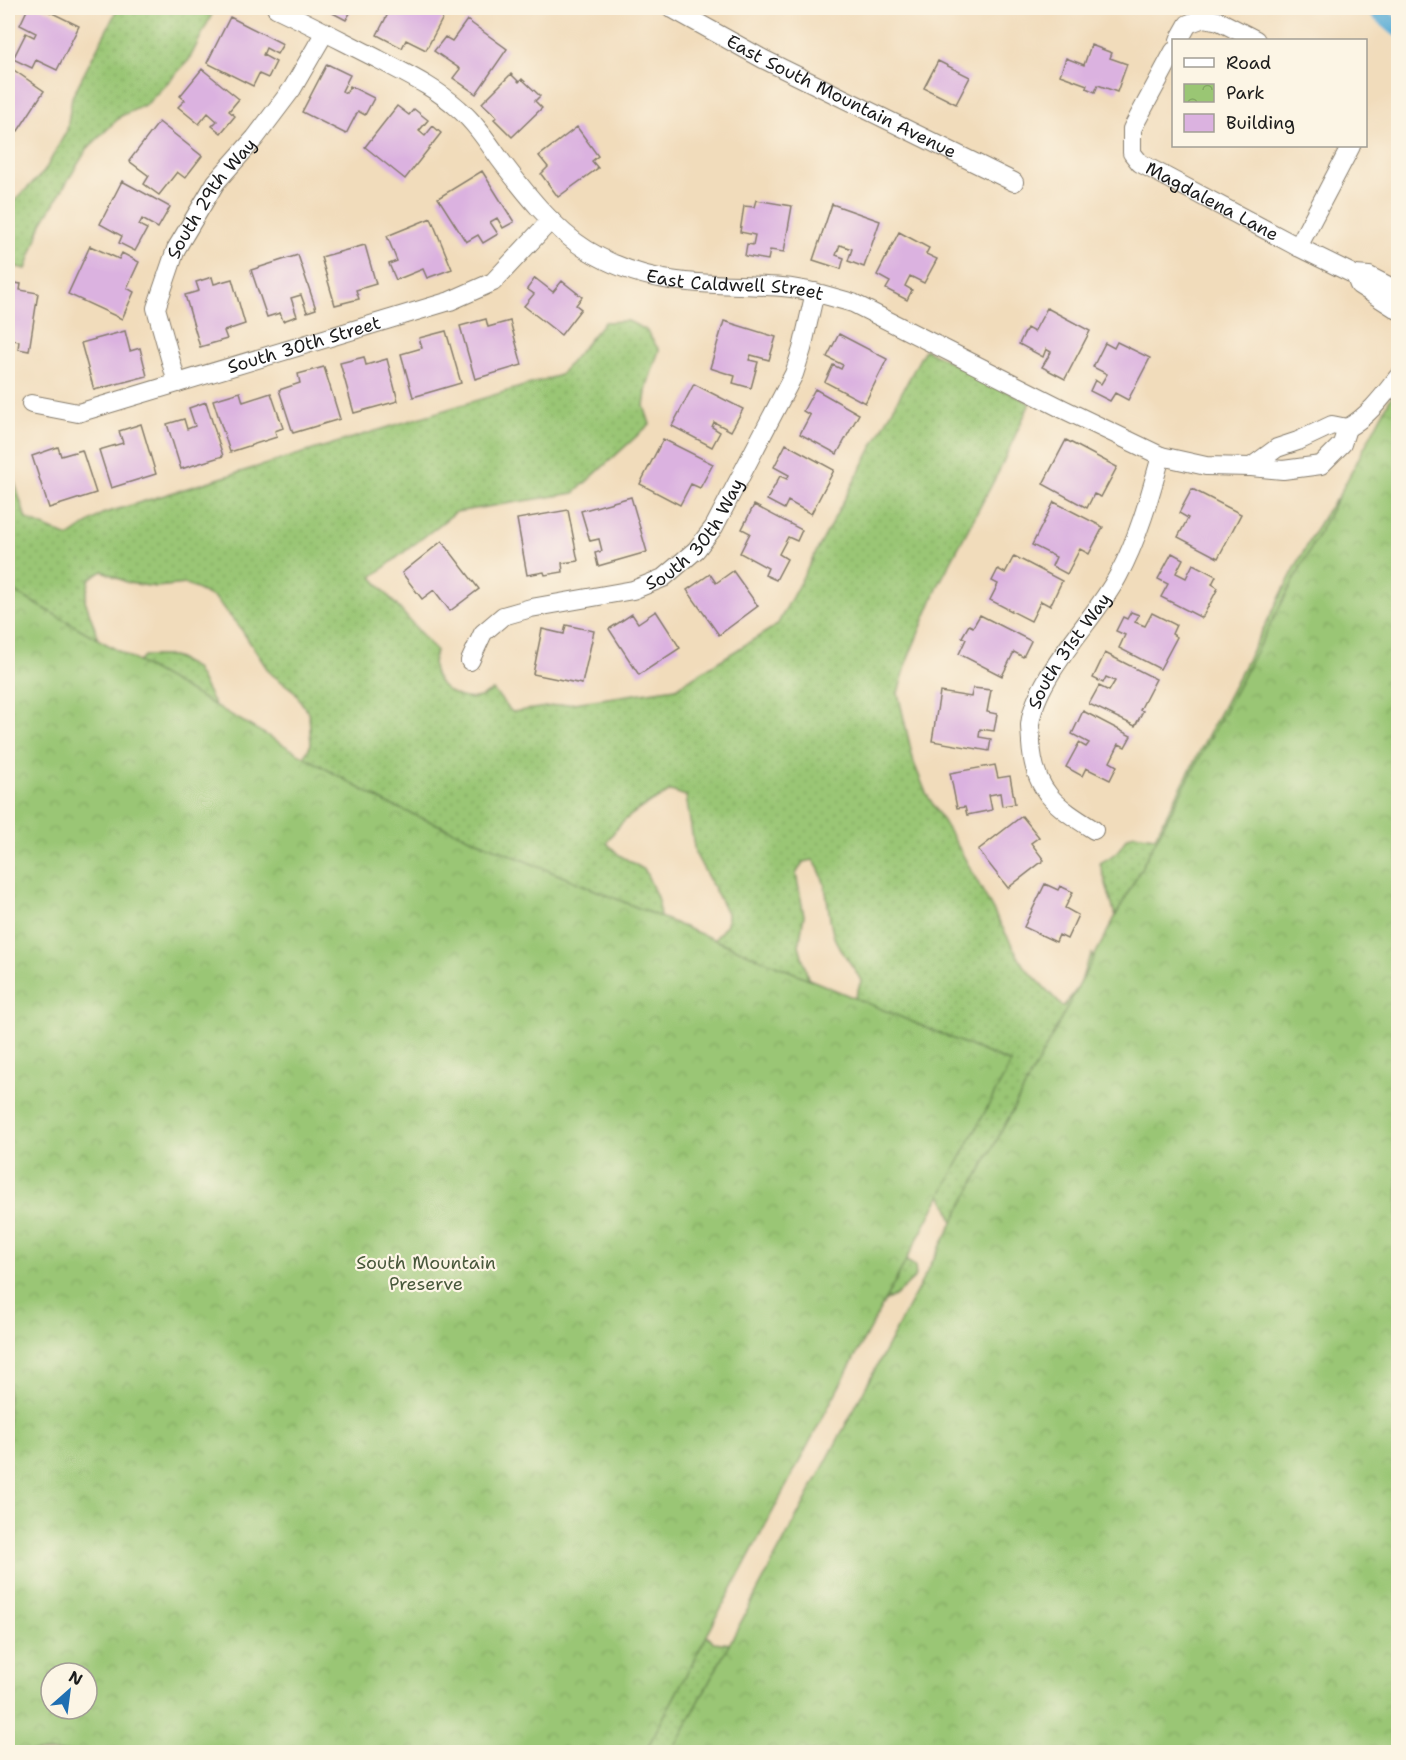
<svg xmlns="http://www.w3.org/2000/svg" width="1406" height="1760" viewBox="0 0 1406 1760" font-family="'Shantell Sans',sans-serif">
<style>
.grass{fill:url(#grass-dots);stroke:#5b7148;stroke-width:1.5;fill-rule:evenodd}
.park{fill:url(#park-crowns);stroke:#5b7148;stroke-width:1.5;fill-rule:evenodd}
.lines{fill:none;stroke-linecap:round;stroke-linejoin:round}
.canal{stroke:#5badd6;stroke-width:16}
.building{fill:#dbb2e0}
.minor-casing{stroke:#867c6c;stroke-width:20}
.minor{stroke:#fff;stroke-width:18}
.labels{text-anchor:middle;stroke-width:4.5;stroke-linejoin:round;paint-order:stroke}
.street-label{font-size:18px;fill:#1c1c1c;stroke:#fcf5e5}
.park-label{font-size:18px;fill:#48583b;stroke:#fcf5e5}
</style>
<defs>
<pattern id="grass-dots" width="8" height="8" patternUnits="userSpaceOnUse" patternTransform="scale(1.5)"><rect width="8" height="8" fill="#9ac674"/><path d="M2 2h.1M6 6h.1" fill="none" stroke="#84aa64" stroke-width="1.8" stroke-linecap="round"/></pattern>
<pattern id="park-crowns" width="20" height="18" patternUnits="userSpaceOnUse" patternTransform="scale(1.5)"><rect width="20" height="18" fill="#9ac674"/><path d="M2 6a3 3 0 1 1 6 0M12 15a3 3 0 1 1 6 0" fill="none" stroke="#84aa64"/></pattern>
</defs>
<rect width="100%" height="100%" fill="#fcf5e5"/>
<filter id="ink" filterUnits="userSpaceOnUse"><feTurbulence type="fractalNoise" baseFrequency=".0167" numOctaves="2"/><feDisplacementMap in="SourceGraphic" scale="12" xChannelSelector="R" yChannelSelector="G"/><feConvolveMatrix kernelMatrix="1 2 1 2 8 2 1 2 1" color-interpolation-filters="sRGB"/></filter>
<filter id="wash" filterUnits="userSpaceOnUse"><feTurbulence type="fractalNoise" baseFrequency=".008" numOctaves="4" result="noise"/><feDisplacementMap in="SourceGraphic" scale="24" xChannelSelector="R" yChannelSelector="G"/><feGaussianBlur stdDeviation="1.35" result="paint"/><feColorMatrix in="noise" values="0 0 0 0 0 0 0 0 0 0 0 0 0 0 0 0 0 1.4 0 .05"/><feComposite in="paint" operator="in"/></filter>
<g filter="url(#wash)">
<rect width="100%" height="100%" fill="#f1dcbb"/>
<path class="grass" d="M118,8H215L189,60L147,104L121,116L87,149L42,223L26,269L8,265V207L44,172L67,130L72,97Z
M628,321L646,330L659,350L647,386L644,406L650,424L574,493L456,512L372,577L436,651C435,655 433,661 433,665C435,687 459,703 480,697C484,696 489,692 493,690L512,712L676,688L777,625L925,349L1030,403L999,471L939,584L909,656L898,693L914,763L926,793L958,846L1023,965L1063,1007L1080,985L1086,965L1092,954L1098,967L1121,926L1114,912L1100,863C1113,856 1120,851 1126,838L1134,834L1155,837L1309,541L1326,512L1362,466L1398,1752L958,1239L949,1209L901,1125L871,1240L915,1266L916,1277L895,1296L854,1314L113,1711L8,1752V461L26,519L68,537L102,514L560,375L604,322ZM103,571L128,583L156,587L186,584L215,598L241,629L270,673L294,691L309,714L311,744L299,767L218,711L195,668L173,656H144L134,667L105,658L85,600L90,578ZM671,791L686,796L695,853L727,913V924L707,949L661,944L659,902L645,870L619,855L607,843C620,817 646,805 671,791ZM813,860C830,881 826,912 834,937C839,951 854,965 861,981L853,1004L813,996L799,945L804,915L796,874L803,862ZM51,1673H87V1709H51Z
M692,1621L713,1642L760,1647L741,1752H603Z"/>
<path class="park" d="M1397,386L1398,387V1752H672Z
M8,588L386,803L1011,1063L645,1752H8ZM51,1673H87V1709H51Z"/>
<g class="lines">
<path class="canal" d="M1373,8L1398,29"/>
</g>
<g id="blocks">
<path class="building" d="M28,8H42L79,26L57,70L36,60L32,68L13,59L26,33L34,37L36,33L20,25Z
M323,8H353L346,20Z
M391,8H442L447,10L426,50L406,40L402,48L377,35Z
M230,17L283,44L277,54L266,48L263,55L276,62L268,78L259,74L253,86L207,63Z
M467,20L507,49L476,94L453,78L460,69L434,51L445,37L452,41Z
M1091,45L1112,53L1110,58L1127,64L1117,92L1098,85L1095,92L1086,88L1087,85L1060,75L1066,58L1084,65Z
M938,61L970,77L956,104L924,88Z
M327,64L350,75L342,91L346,93L350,86L374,98L365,115L358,111L346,134L302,112Z
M8,66L44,91L18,131L8,125Z
M202,69L239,99L229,111L235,116L221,133L212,126L217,121L208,113L199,124L178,107L185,100L180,96Z
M511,74L519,82L522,79L540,96L535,101L542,108L512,137L494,119L497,117L482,103Z
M397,106L409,115L414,109L428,120L419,131L425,136L433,126L441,133L405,179L365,147Z
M159,122L202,156L185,178L177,172L159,195L144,184L149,176L129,161Z
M577,127L598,156L592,161L598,168L558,197L541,174L548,167L539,156Z
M482,171L514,222L503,228L497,218L490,222L498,234L483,243L478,235L466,242L438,198Z
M122,181L170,207L158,228L142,219L139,225L147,229L135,251L119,243L122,236L100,224Z
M756,200L792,206L784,252L770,250L768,260L745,256L747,244L753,245L755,235L740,232L744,206L754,207Z
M832,204L880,221L864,267L848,261L852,249L840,245L836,255L844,258L841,269L813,260Z
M431,218L452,269L427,278L423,269L396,280L389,264L397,261L387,236Z
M899,232L929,248L926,254L937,259L924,283L910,276L905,286L912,290L907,300L886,289L890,282L877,275Z
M365,245L376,284L356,290L359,299L335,305L321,257Z
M90,246L119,259L122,253L139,262L127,288L134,292L122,319L68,294Z
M298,255L316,309L307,312L301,295L291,298L297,316L283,321L280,313L267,317L251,270Z
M212,277L214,284L232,279L245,324L224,331L227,339L200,347L185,295L199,291L196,282Z
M535,278L553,292L562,281L582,297L576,305L581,309L561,335L524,306L534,294L527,289Z
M8,282L21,284L20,290L38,293L29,351L18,349L19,341L8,339Z
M1047,308L1090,331L1065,379L1042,367L1051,352L1046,349L1043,357L1019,344L1027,328L1034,332Z
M486,319L488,327L510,321L522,365L475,379L460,326Z
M724,321L776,337L769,360L751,355L749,360L758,362L751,388L733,383L735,376L710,368Z
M125,331L130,351L140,348L147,376L94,390L81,343Z
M446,331L461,383L413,397L401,354L422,348L419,338Z
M839,334L887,359L865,403L825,382L833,365L841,369L843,365L827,357Z
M1117,342L1150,358L1128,400L1115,393L1110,401L1090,391L1095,380L1101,384L1107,374L1093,367L1105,343L1114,348Z
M364,357L366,365L387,359L398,401L354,413L340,363Z
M324,367L340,419L293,433L279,390L300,383L298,374Z
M694,384L743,409L731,431L714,422L712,427L720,432L712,447L672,426Z
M815,389L859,414L837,454L800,434L810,415L803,411Z
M240,392L243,402L271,393L283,428L275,431L277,437L230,452L213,400Z
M206,402L223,456L181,469L167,424L184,419L187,429L195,426L189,408Z
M141,424L156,474L111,488L99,450L123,443L119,431Z
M663,439L713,464L700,488L691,484L680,505L640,484Z
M1066,440L1117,467L1101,497L1094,494L1087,508L1043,484Z
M786,444L834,470L811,514L788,501L784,509L767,500L780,476L787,479L789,475L774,467Z
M58,447L61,456L82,450L96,493L49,508L32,456Z
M1192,489L1241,514L1218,558L1178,537L1188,518L1179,513Z
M631,497L647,552L598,566L595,553L602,551L599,539L590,541L581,511Z
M1054,502L1103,527L1089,554L1080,549L1067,574L1052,566L1056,557L1032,545Z
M754,505L802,530L797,541L788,537L779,554L787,559L776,580L765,575L768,568L740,553L750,533L742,529Z
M568,510L578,561L562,563L563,572L545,575L544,572L527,575L517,519Z
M442,541L479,589L450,611L434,590L422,599L402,573Z
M1172,553L1183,559L1176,573L1186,578L1193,564L1216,576L1212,584L1218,588L1202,618L1161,597L1168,584L1158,579Z
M1014,556L1062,581L1050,606L1041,601L1031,621L990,600L998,584L992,581L998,569L1005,573Z
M733,571L758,606L719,635L687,590L710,574L716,583Z
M656,611L680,648L639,675L609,629L632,614L638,623Z
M1131,612L1139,615L1135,622L1145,626L1152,613L1176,625L1172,634L1177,637L1160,669L1119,648L1125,635L1116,631L1123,617L1127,619Z
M980,615L1031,641L1023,657L1014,652L1002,676L959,654L966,639L962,637L969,625L973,627Z
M566,625L594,631L582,684L533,674L542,629L564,634Z
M1105,653L1156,679L1140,710L1143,711L1135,726L1089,704L1099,686L1109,691L1115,681L1106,677L1103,683L1093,678Z
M973,688L991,690L987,712L997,714L994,731L980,729L979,737L991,739L989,751L932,741L940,692L971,697Z
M1083,711L1131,736L1125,747L1119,744L1110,762L1117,766L1110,780L1086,768L1082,776L1066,767L1079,743L1086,747L1089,743L1072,734Z
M995,765L998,778L1010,776L1015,804L1002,806L1000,793L989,795L992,810L967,815L965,807L957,808L950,773Z
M1022,816L1039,837L1031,843L1044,860L1008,888L978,850Z
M1045,884L1058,890L1060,886L1073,892L1065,908L1078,915L1067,939L1059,935L1056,942L1024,927Z"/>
</g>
</g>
<g filter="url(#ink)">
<use href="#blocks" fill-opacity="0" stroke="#867c6c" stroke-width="1.5"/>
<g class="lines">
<defs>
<g id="minor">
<path id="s1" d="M276,8C310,24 344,42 378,59C406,74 435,87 459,109C475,123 487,141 499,158C523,190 553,229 587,250C653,290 710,282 782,287C806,289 829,296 853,303L1063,409L1161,456L1206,466L1251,467L1283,470L1321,465L1342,444L1347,428"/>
<path id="s2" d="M671,8L763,59L1014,182"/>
<path d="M1179,40L1188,24L1204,18L1219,21L1256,40"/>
<path id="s3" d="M1174,51L1132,129V153L1140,163L1298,247L1355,275L1369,276L1398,291"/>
<path d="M1298,247L1351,146"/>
<path d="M1355,275L1359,285L1398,310"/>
<path id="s4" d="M177,383L156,308L176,249L216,182L255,138L292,89L325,32"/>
<path id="s5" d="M31,404L78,413L450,301L493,282L551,220"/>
<path d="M1347,428C1368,417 1384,395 1398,377"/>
<path d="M1251,467L1277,448L1298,441L1332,425L1347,428"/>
<path id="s6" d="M470,661L483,633L503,616L531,608L633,590L663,578L696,550L714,527L794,374L802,349L815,292"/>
<path id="s7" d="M1094,830C1056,806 1034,792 1031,743C1031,737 1030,731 1030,725C1035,676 1095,620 1118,576C1138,539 1150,496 1161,456"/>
</g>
</defs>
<use href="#minor" class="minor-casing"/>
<use href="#minor" class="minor"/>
</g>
</g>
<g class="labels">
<g class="street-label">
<text dy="6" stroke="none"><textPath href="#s2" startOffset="192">East South Mountain Avenue</textPath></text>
<text dy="6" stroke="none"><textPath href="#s4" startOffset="202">South 29th Way</textPath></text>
<text dy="6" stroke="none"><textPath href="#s3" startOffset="207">Magdalena Lane</textPath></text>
<text dy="6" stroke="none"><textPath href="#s1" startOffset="555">East Caldwell Street</textPath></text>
<text dy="6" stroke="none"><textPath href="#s5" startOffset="284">South 30th Street</textPath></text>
<text dy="6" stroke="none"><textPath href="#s6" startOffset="276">South 30th Way</textPath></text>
<text dy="6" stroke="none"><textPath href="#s7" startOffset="216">South 31st Way</textPath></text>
</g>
<g class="park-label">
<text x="426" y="1269">South Mountain<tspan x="426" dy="21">Preserve</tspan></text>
</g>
</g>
<rect width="1406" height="1760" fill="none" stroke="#fcf5e5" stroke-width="30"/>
<rect x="1172" y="39" width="195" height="108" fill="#fcf5e5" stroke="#a29e95" stroke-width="1.5"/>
<rect x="1184" y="58" width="30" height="9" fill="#ffffff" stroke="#a29e95" stroke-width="1.5"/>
<text x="1226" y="69" font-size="18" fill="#1c1c1c">Road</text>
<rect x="1184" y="84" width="30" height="18" fill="url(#park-crowns)" stroke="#a29e95" stroke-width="1.5"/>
<text x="1226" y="99" font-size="18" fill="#1c1c1c">Park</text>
<rect x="1184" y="114" width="30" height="18" fill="#dbb2e0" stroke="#a29e95" stroke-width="1.5"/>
<text x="1226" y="129" font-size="18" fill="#1c1c1c">Building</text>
<g transform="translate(69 1691) rotate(28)"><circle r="28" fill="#fcf5e5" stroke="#a29e95" stroke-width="1.5"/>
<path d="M0-4.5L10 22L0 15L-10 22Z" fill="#1f6fb2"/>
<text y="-9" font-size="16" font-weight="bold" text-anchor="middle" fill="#1c1c1c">N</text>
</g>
</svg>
